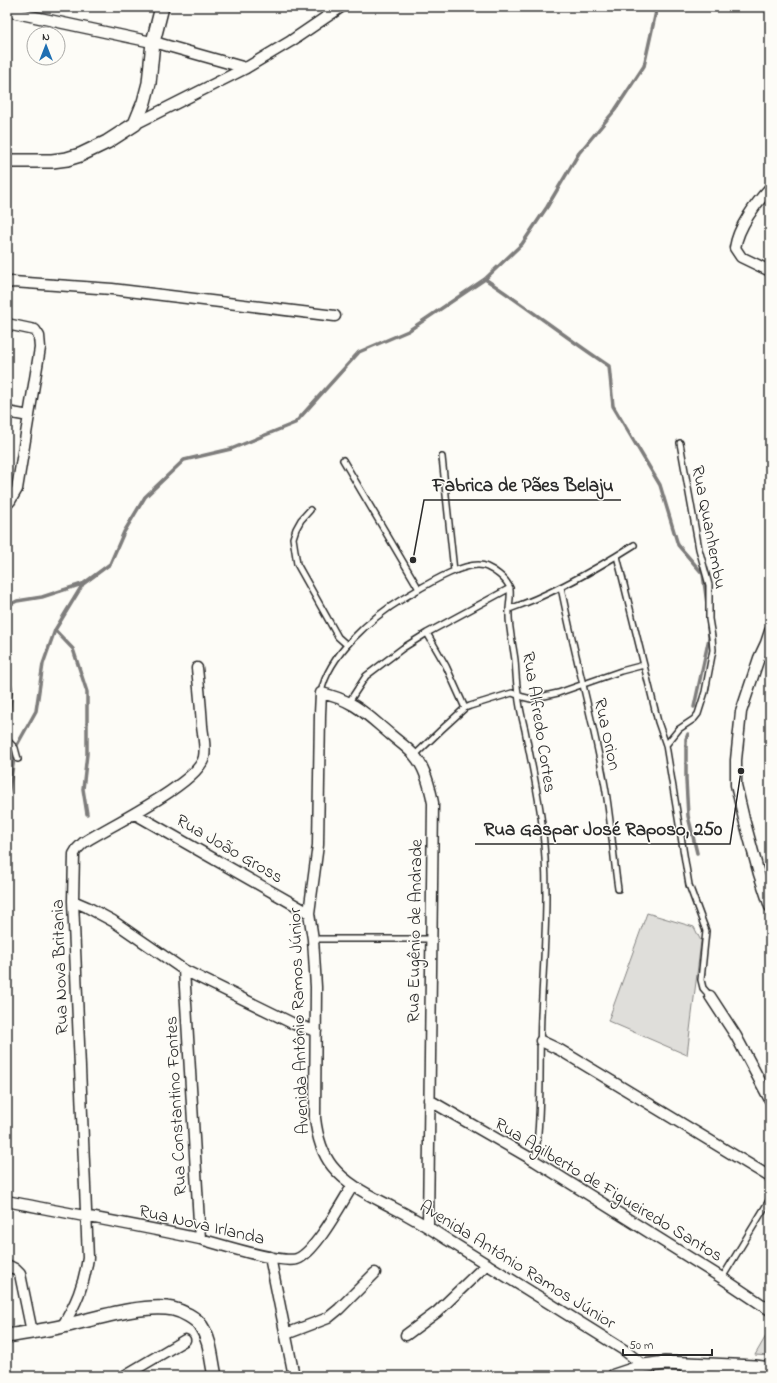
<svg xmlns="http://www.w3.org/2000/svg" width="777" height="1383" viewBox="0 0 777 1383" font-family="'Indie Flower',sans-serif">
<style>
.green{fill:#dfdeda;stroke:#858482}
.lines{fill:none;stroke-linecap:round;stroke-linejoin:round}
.stream{stroke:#7e7d7b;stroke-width:3.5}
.service-casing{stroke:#2b2b2b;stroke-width:8}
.minor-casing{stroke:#2b2b2b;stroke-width:13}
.tertiary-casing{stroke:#2b2b2b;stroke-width:16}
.service{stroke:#fdfcf7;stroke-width:5}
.minor{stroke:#fdfcf7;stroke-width:10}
.tertiary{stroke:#fdfcf7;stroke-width:13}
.labels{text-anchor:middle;stroke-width:3;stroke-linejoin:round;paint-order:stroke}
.street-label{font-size:18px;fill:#2b2b2b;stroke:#fdfcf7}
.leader{fill:none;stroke:#2b2b2b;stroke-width:1.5}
.callout-dot{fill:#2b2b2b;stroke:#fdfcf7;stroke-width:1.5}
.callout-label{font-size:19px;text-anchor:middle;font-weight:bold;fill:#2b2b2b;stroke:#fdfcf7;stroke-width:3;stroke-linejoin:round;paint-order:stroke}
</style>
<rect width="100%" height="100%" fill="#fdfcf7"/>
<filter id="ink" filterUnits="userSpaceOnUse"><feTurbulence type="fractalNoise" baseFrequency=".025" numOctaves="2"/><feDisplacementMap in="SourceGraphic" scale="8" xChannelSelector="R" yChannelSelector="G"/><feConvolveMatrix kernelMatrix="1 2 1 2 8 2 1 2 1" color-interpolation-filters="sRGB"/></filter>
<g filter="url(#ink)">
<path class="green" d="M647,913L694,927L701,941L687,1055L608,1021Z
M770,1329V1356L755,1355Z"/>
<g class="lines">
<path class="stream" d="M485,279C527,307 567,338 609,366L613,406L660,485L678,545L703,574L707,604
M7,606L17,601L42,597L82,584
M694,707L709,638L708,626
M688,734L686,739V780L688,816L697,853
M17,745L36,711L43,664L55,630
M7,801L15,753
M87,814L83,789L87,754V692L73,649L55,630L83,584L110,564L124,532L145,497L184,460L231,449L295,423L359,352L408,331L485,279L522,244L547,207L579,153L615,110L644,66L657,7"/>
<defs>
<path id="service" d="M442,457L454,571
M343,460L419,589
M310,510L301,520L296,529L293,538L297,564L338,637L347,645
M617,556L658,722L666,745L689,885L706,931L701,980L703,988L710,996
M561,587C574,654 593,719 605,786C611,820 613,855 618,889
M509,609C552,595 596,569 634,545
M427,633L446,666L465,708
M7,678L9,690L7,715
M321,693C328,655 372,617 404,598C421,588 469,557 487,567C494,570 505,578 509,586C512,592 509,603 509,610C508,627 513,643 515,660C516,671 516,682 518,693C519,705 522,718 525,730C531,761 538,792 542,824C550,888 544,952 541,1015C539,1064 542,1113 535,1161
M349,702L366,676L403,648L427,633L510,588
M7,740L15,748L18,759
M666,745L679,729L694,719L698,714L705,692L713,650L712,637L709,619V585L699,549L680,443
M415,755L441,730L465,708L470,706L512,693L523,697L531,699L558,693L621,671L644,665
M313,939H432
M722,1278L770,1199"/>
<path id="minor" d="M7,11L161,44L246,68
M135,124L246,68L291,41L341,7
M770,188C756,203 738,227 735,248L741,257L770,271
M7,283L13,282L112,289L335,316
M7,324L35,330L39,336L40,348L17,489L10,501L7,504
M7,412L29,416
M770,631L766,643L759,658L741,712L736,760V785L744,819L759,874L770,907
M135,814L309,913
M73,901L87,907L113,921L184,970L294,1024L316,1031
M184,970L200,1239
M710,996L736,1036L770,1100
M541,1041L560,1050L770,1177
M429,1100L535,1161L722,1278L770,1310
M7,1201C71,1214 136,1225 200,1239C220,1244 280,1264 297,1259C316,1252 342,1202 353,1185
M428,1226L433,803C430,787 425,767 414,755C407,747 398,741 391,735C366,714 354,700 321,693L320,714L318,845L309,913L313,939L316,987L315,1118C317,1135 321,1152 332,1166C347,1185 371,1196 392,1207C412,1217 430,1228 448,1240L624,1350L644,1366
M270,1257L294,1376
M7,1265L15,1269L20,1274L32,1332
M62,1327C76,1304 84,1285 88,1258L73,901L74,854L77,849L83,843C107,827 199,783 204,757C206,747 203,736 202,726C201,707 199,688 197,668
M286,1334L328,1318L339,1309L375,1273
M406,1335L437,1312L487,1264
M681,1363L691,1376
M124,1376L185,1340"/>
<path id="tertiary" d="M7,161H52L67,159L80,155L107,142L135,124L144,102L149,83L153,42L162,7
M7,1336C26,1333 46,1330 64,1326C94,1319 144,1303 173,1309C182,1311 196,1318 201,1326C211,1341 211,1359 215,1376
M614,1376L644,1366L665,1363L755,1367L770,1369"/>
</defs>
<use href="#service" class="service-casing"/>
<use href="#minor" class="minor-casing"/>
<use href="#tertiary" class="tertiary-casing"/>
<use href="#service" class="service"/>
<use href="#minor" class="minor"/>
<use href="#tertiary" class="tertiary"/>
</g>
</g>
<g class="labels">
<g class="street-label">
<text transform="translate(710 527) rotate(79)" y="6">Rua Quanhembu</text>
<text transform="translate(540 722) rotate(81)" y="6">Rua Alfredo Cortes</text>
<text transform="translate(608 734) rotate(78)" y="6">Rua Orion</text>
<text transform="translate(230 848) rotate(30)" y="6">Rua João Gross</text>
<text transform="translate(414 931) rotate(-89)" y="6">Rua Eugênio de Andrade</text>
<text transform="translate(59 967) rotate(-92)" y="6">Rua Nova Britania</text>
<text transform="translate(298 1021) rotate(-92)" y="6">Avenida Antônio Ramos Júnior</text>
<text transform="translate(175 1106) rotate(-93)" y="6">Rua Constantino Fontes</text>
<text transform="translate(609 1189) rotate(31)" y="6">Rua Agilberto de Figueiredo Santos</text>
<text transform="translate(202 1224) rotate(13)" y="6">Rua Nova Irlanda</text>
<text transform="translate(518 1264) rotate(32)" y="6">Avenida Antônio Ramos Júnior</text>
</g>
</g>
<path class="leader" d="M413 560L424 500H621M741 771L730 844H475"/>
<g class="callout-dot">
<circle cx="413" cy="560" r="4"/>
<circle cx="741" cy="771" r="4"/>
</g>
<g class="callout-label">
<text x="523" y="491">Fabrica de Pães Belaju</text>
<text x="603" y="835">Rua Gaspar José Raposo, 250</text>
</g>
<rect width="777" height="1383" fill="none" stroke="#fdfcf7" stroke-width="24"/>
<rect x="12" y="12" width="753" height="1359" fill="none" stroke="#2b2b2b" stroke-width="1.5" filter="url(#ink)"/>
<g transform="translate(46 46)"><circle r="19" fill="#fdfcf7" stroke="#a9a8a5"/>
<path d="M0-3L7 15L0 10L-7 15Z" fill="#1f6fb2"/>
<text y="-6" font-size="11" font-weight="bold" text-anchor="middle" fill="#2b2b2b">N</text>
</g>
<path d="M623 1349v6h89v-6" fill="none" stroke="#2b2b2b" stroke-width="2"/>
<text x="629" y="1349" font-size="12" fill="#2b2b2b" stroke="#fdfcf7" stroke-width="3" paint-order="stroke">50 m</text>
</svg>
